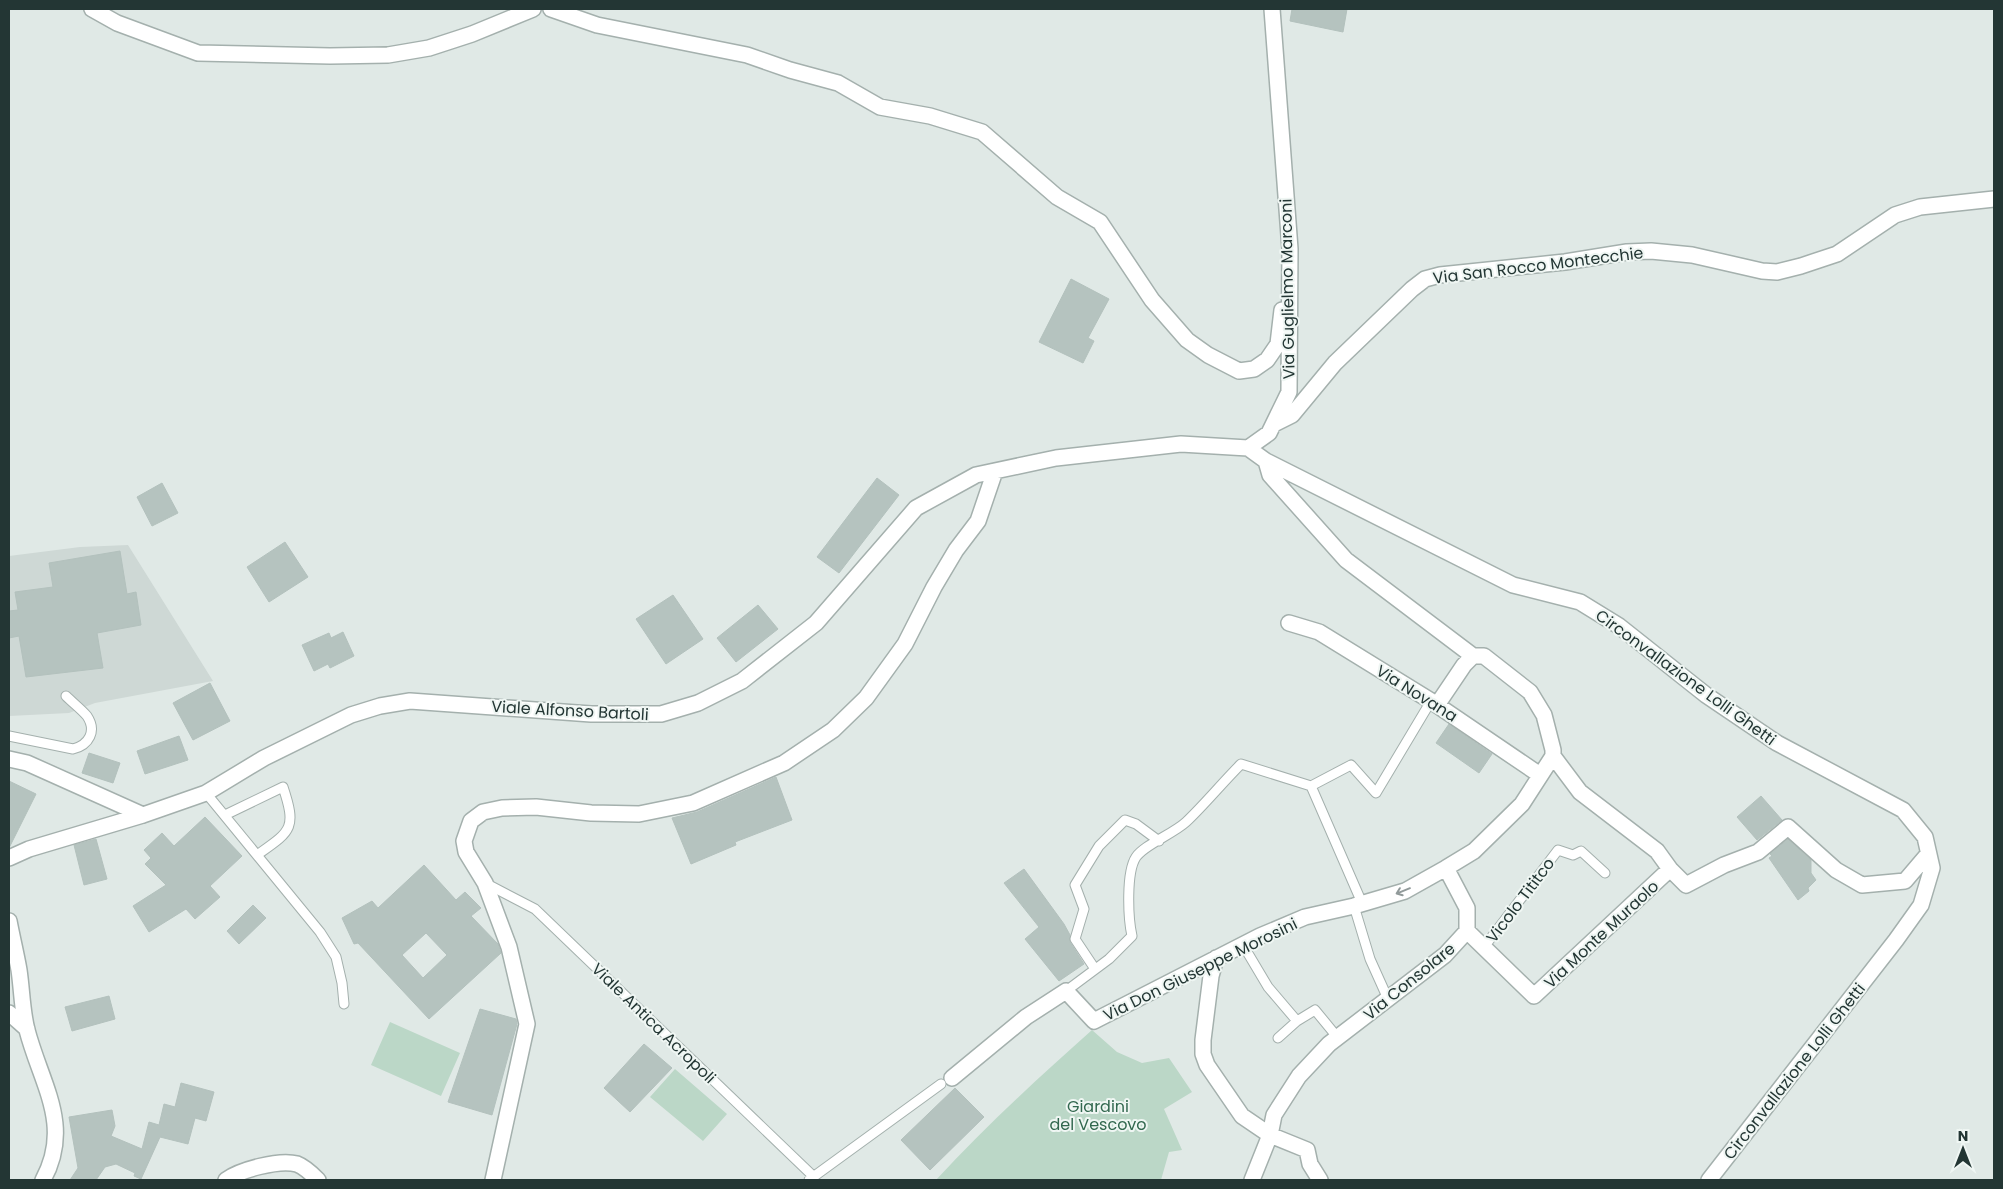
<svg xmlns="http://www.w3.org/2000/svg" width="2003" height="1189" viewBox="0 0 2003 1189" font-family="Poppins,sans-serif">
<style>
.built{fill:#ced8d5}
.green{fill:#bbd7c7}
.building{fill:#b5c3bf;stroke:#b3c1bd;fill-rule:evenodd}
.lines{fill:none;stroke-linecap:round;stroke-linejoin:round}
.lane-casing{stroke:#a4b0ad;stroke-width:11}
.street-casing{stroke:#a4b0ad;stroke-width:18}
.lane{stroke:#fff;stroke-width:9}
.street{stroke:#fff;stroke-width:15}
.oneway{stroke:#919a9a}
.labels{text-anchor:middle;stroke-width:4;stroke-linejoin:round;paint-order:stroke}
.street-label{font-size:16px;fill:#233634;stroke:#eff6f3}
.park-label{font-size:16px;fill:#32684f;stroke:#eff6f3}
</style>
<rect width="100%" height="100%" fill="#e0e9e6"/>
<path class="built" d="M128,545L213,681L95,703L69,713L9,716V556L80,547Z"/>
<path class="green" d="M390,1022L460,1053L441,1096L371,1065Z
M1092,1030L1117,1052L1142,1063L1169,1058L1192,1092L1164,1109L1182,1150L1169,1152L1161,1180H936C985,1127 1038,1078 1092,1030Z
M675,1069L727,1114L703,1141L650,1097Z"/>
<path class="building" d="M1292,9H1347L1343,32L1290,21Z
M1071,279L1109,299L1088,338L1094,341L1083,363L1039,342Z
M877,478L899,495L839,573L817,557Z
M162,483L178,513L152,526L137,497Z
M285,542L308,577L269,602L247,567Z
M120,551L127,594L136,592L141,625L97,633L103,668L26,677L19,636L9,638V611L18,610L15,592L53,587L49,563Z
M673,595L703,639L666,664L636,619Z
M758,605L778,629L736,662L717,638Z
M343,632L354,656L330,668L328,664L314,671L302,645L329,633L331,638Z
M210,683L230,721L193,740L173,703Z
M1449,724L1492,754L1479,773L1436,743Z
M179,736L188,760L145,774L137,751Z
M89,753L120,763L113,783L82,773Z
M776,777L792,820L735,842L736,845L691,864L672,818L697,812Z
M9,781L36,794L9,848Z
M1761,796L1782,820L1757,840L1737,817Z
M205,817L242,856L210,886L220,897L195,919L186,909L149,932L133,906L166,885L145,864L151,858L144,850L162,833L174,846Z
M96,839L107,879L84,885L74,845Z
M1788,839L1811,860V873L1816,880L1808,888L1809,891L1798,900L1769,858L1772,856L1770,854Z
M424,865L456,900L465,892L481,908L471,916L498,944L501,953L429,1019L358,943L354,944L342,918L372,901L378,908ZM426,933L447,955L423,978L402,955Z
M1024,869L1064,924L1070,935V942L1084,964L1059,981L1025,939L1039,927L1004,883Z
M253,905L266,918L239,944L227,931Z
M109,996L115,1019L72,1031L65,1007Z
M480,1009L516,1019L517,1024L492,1115L448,1102Z
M644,1044L672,1068L630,1112L604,1088Z
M181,1083L214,1092L206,1121L195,1118L188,1144L160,1137L141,1179L134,1176L135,1173L116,1164L105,1167L96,1180H70L78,1168L69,1117L112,1110L115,1126L111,1136L142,1149L149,1122L159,1125L164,1104L175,1107Z
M955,1088L984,1117L930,1170L901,1140Z"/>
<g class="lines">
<defs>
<path id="lane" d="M9,736L73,749C89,745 97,731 87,716C81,709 73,703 66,696
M1311,786L1351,765L1376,793L1431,701
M206,793L320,932L336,957L342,983L344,1004
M225,815L283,787C297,829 291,831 257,855
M485,883L535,909L813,1176
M1354,906L1370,959L1388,999
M1243,945L1268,987L1297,1021L1315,1010L1338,1038
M1484,947L1558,850L1573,855L1581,851L1605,873
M1095,969L1075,939L1084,909L1075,885L1099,846L1125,820L1136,824L1159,841
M1066,991L1109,959L1132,936C1128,918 1126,872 1136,857C1144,845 1173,834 1186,822C1205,804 1222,783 1241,764L1311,786L1362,903
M1278,1038L1297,1021
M809,1180L941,1084"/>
<path id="street" d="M92,9L117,23L198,53L330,56L388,55L429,48L472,34L533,9
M551,9L597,25L747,55L790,70L838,83L880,107L930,116L982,132L1057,197L1100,222L1152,300L1187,340L1208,355L1239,371L1254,369L1267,360L1278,344L1282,310
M1274,424L1292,415L1335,363L1412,289L1425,279L1440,275L1565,262L1627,252L1651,251L1692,255L1762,271L1777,272L1801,266L1837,254L1895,215L1920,207L1994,199
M1248,448L1266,461L1513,585L1580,602L1619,626L1706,695L1777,743L1903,810L1925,837L1932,868L1921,905L1896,940L1709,1180
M1266,461L1270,475L1346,560L1473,656
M1289,623L1319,632L1431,701L1540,775
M1553,756L1580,792L1657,851L1670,869L1686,885L1724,865L1758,852L1788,827L1836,870L1862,885L1905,881L1928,854
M9,759L27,763L143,815
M9,858L29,849L143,815L206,793L264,758L351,715L380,706L410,701L591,714H661L698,703L742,681L816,623L916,508L976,475L1056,458L1181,444L1248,448L1269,433L1289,392L1290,249L1272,9
M9,921C12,937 16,953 19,970C22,990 22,1011 27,1030C41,1084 73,1125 43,1180
M1467,931L1534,996L1670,869
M1216,958L1211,976L1203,1040V1054L1207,1065L1242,1116L1270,1135L1307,1150L1310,1164L1320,1180
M9,1013L27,1029
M952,1078L1026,1017L1066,991L1094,1021L1260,936L1305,917L1354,906L1405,891L1446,868
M226,1180C240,1170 279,1159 297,1164C305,1167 312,1174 318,1180
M493,1180L527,1024L509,947L485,883L466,852L464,841L471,821L483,812L502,808L536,807L591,813L639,814L693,803L784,763L833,730L866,698L905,644L934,587L956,550L978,521L995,471
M1252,1180L1270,1135L1274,1115L1299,1076L1329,1044L1445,955L1467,931V908L1446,868L1474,851L1522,804L1553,756V750L1544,715L1530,692L1484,656H1473L1464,665L1437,705"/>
</defs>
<use href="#lane" class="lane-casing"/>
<use href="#street" class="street-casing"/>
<use href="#lane" class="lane"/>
<use href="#street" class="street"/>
</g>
<defs><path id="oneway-shaft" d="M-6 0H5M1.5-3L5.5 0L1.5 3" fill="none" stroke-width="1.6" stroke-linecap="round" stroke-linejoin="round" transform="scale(1.25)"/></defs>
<use class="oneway" href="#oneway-shaft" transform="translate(1403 891) rotate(158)"/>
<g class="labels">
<g class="street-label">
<text transform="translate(1538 265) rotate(-7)" y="6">Via San Rocco Montecchie</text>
<text transform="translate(1287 289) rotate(-91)" y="6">Via Guglielmo Marconi</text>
<text transform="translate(1686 677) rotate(36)" y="6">Circonvallazione Lolli Ghetti</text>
<text transform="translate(1417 693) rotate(32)" y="6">Via Novana</text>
<text transform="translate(570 710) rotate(3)" y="6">Viale Alfonso Bartoli</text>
<text transform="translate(1520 900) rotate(-53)" y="6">Vicolo Tititco</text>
<text transform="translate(1601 934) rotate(-43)" y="6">Via Monte Muraolo</text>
<text transform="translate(1200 969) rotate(-26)" y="6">Via Don Giuseppe Morosini</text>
<text transform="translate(1409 981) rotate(-39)" y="6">Via Consolare</text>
<text transform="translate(654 1023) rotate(44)" y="6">Viale Antica Acropoli</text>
<text transform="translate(1794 1071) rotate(-52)" y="6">Circonvallazione Lolli Ghetti</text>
</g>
<g class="park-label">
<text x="1098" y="1112">Giardini<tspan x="1098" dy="18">del Vescovo</tspan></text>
</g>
</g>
<rect width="2003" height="1189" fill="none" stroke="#233634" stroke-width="20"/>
<g transform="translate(1963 1149)" stroke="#eff6f3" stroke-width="4" paint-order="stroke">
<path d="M0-4L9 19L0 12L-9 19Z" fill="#233634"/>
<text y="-8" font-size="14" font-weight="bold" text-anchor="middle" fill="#233634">N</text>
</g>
</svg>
